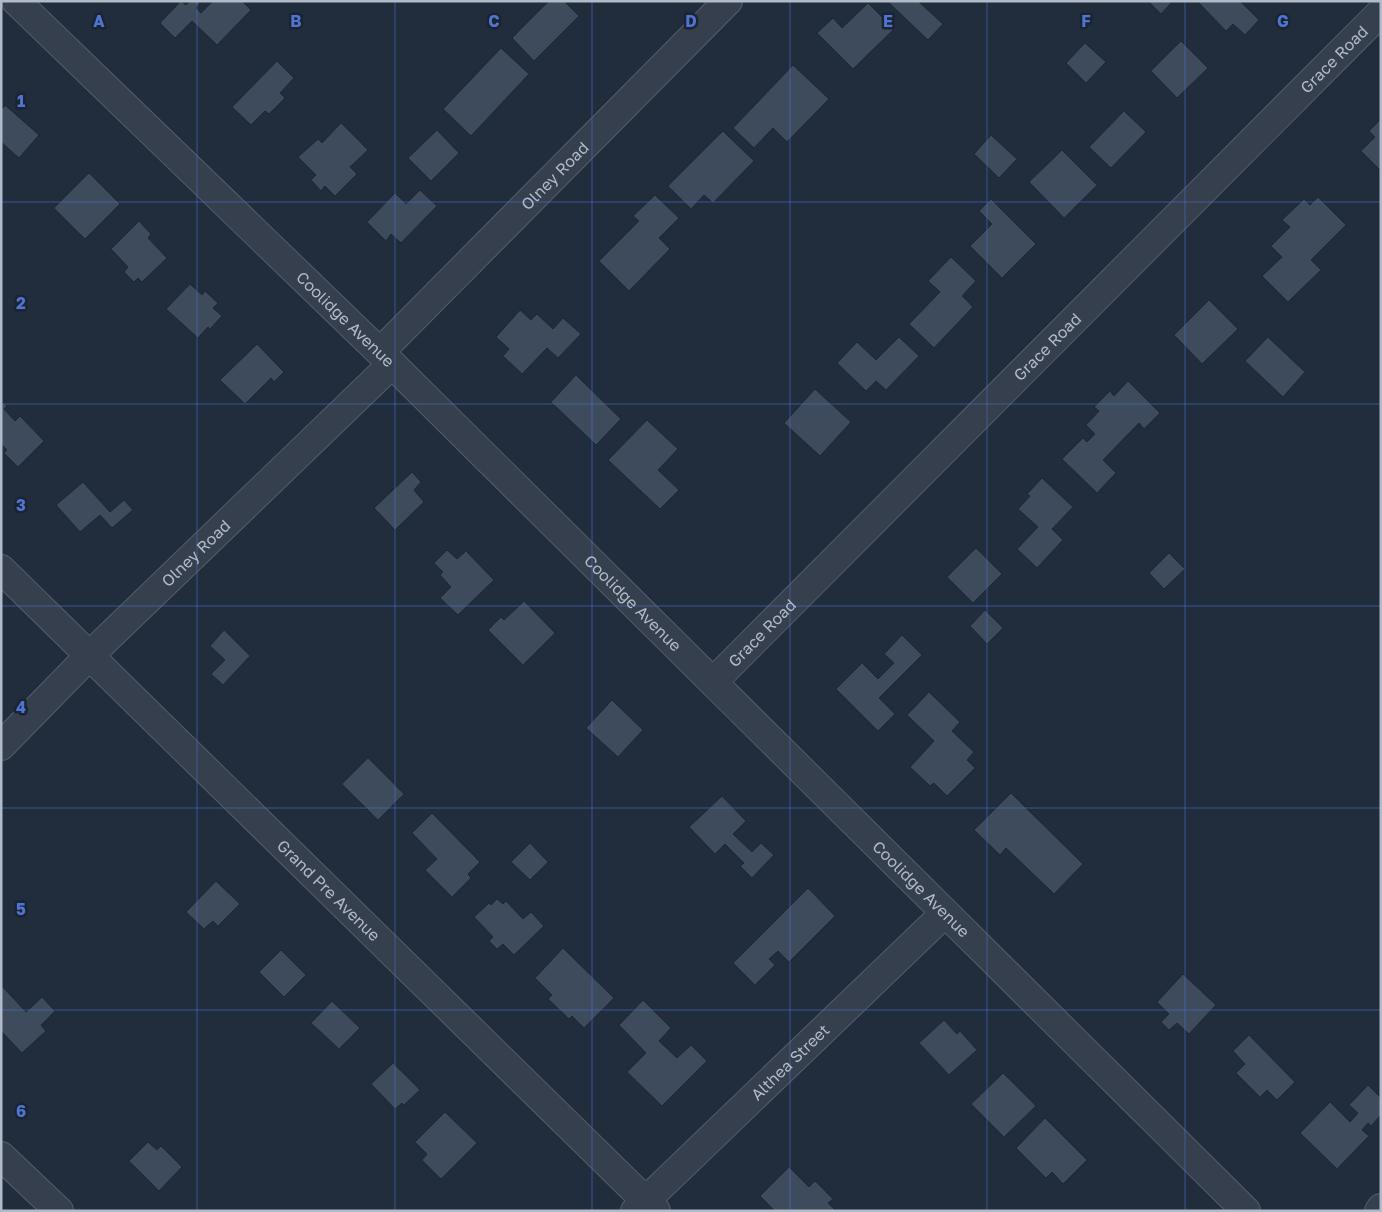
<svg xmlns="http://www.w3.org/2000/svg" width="1382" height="1212" viewBox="0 0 1382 1212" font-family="'Golos Text',sans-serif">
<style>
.building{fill:#3d4b5c;stroke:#1c2634}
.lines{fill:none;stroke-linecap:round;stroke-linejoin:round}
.minor-casing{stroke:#535d6b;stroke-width:30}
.minor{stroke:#353f4d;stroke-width:28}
.grid{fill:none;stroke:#5074d2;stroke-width:1;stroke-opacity:0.55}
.labels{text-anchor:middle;stroke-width:5;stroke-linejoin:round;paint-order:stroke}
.street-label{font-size:16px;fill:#b0bac8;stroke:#1a2432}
.grid-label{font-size:16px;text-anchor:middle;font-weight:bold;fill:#5074d2;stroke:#1a2432;stroke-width:5;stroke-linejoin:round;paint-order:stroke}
</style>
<rect width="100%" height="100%" fill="#212d3d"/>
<path class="building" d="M181,1L186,5L190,1H198L200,3L196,8L201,13L213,1H242L251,10L217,45L192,21L175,38L160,23Z
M549,1H569L566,3L579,16L534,61L512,38Z
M887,1H918L943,24L928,40Z
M1148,1H1171L1172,2L1161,14Z
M1197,1H1240L1259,20L1245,35L1233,24L1226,31Z
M868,3L894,29L853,69L817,33L833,18L842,28Z
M1181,41L1208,68L1177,98L1151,71Z
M1085,43L1106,62L1086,83L1066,63Z
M501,48L529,74L471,136L443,109Z
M277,61L294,78L280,93L285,98L269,114L265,111L251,125L232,107Z
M793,65L829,99L787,142L773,128L754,148L733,128Z
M5,105L39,135L19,158L1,142V107L3,108Z
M1124,111L1146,132L1111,168L1089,147Z
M1381,119V171L1361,151L1375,137L1369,131Z
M341,123L368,150L350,167L357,174L335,196L325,186L321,191L311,180L316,175L298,157L318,139L322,143Z
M437,130L459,153L431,181L408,158Z
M723,131L754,161L713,203L704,195L691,209L668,186Z
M991,135L1017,159L999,178L974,154Z
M1062,150L1097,185L1064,218L1029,182Z
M89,173L120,204L85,239L54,208Z
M420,190L437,206L401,243L391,234L386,241L367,222L395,193L406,204Z
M655,195L679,218L659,238L670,249L629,291L599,261L639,221L633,216Z
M1318,197L1346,225L1311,260L1321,270L1288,302L1262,276L1282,257L1271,246L1290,227L1282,220L1304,199L1310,205Z
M991,199L1036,244L1002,278L970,246L992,224L979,211Z
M139,221L151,234L148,238L167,258L142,282L138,278L134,282L124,272L128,267L111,249Z
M951,257L976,281L962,296L973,307L934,348L909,324L940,292L928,281Z
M190,284L202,295L205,291L218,303L213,308L222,316L210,329L208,327L198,338L166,309Z
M1209,300L1238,329L1202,364L1174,335Z
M520,310L531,320L537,314L553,329L563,318L581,334L558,358L547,348L522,374L503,356L509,349L496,337Z
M899,337L919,356L886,390L876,381L866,391L837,363L857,342L876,360Z
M1268,337L1305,372L1283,397L1245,361Z
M257,344L284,372L274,382L271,378L245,404L220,380Z
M576,375L621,419L596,445L551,402Z
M1128,381L1160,413L1144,429L1139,423L1103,460L1116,473L1097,493L1062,459L1083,438L1087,442L1095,434L1086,425L1099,411L1094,407L1110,391L1114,396Z
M815,389L851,422L820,456L784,423Z
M1,401L7,406L4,409L15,421L20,416L44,441L18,467L4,453L7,450L1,444Z
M647,420L678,449L658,470L679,490L660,509L608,460Z
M412,472L421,482L414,490L424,502L395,530L374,508Z
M1042,478L1073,507L1052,529L1063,540L1037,568L1017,549L1038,527L1018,509L1030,496L1027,494Z
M83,482L110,512L124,500L133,510L112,528L100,515L80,532L56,505Z
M976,548L1002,574L973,603L947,577Z
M447,550L457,559L466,551L494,580L458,615L440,598L451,587L440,575L443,572L434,563Z
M1169,553L1185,569L1164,589L1149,573Z
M524,601L555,633L523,665L488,630L501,617L504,620Z
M985,610L1003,628L987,644L970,626Z
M224,630L250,656L223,685L211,674L225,660L210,646Z
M902,635L922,655L879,698L895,714L878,731L836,689L862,663L878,679L894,663L884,654Z
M929,692L960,722L952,731L974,752L967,760L975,768L947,796L934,783L930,786L910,767L934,741L907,715Z
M612,700L643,730L618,757L586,728Z
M368,758L404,794L378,820L342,784Z
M1011,793L1083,864L1054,894L1006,848L1000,855L974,830Z
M722,796L746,821L733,834L752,852L761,843L774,855L752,878L740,866L744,863L725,844L715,854L689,827Z
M432,813L480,862L468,874L471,878L452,897L425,870L437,859L412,833Z
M530,843L548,862L530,880L511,862Z
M216,881L240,904L218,926L213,921L204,929L186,912Z
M808,888L835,916L789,962L778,951L769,959L775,965L755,985L733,963Z
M497,899L503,904L506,901L523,919L531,912L544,926L514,955L503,944L497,949L489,941L493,937L474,917L489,903L491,905Z
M563,948L614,998L584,1028L572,1016L569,1019L548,999L552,995L535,978Z
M281,950L306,975L284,997L259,972Z
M1183,974L1216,1005L1189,1034L1177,1023L1169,1030L1161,1022L1169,1014L1157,1002Z
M1,985L26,1012L42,997L55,1011L41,1025L46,1031L22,1053L1,1031Z
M643,1000L671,1028L659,1041L677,1058L691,1045L707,1061L662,1106L627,1072L646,1053L619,1025Z
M332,1001L360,1028L339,1049L311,1023Z
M944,1020L957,1034L960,1031L977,1050L949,1075L919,1043Z
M1249,1035L1295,1082L1277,1100L1267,1090L1260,1097L1236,1073L1245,1064L1233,1051Z
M393,1063L420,1090L404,1105L402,1103L395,1109L371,1084Z
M1003,1073L1036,1106L1004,1137L971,1104Z
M1368,1085L1381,1098V1115L1371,1126L1368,1123L1362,1130L1369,1136L1337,1169L1300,1133L1330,1102L1350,1122L1358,1113L1349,1105Z
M445,1112L477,1143L441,1179L422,1160L427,1154L415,1142Z
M1045,1118L1087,1160L1063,1184L1052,1172L1046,1178L1016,1148Z
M148,1142L157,1150L161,1146L182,1167L159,1191L129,1161Z
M789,1167L809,1187L815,1181L833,1199L828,1203L836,1211H775L760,1196Z"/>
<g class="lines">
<defs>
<g id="minor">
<path id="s1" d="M16,1L392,364L1246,1211"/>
<path id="s2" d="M380,352L728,1"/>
<path id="s3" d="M1,569L656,1211"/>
<path id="s4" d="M714,681L1381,12"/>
<path id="s5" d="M1,746L89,656L392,364"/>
<path d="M1,1156L59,1211"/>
<path id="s6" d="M635,1211L945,913"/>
<path d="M1379,1211L1381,1208"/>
</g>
</defs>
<use href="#minor" class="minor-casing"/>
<use href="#minor" class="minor"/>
</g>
<path class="grid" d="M197,1V1211M395,1V1211M592,1V1211M790,1V1211M987,1V1211M1185,1V1211M1,202H1381M1,404H1381M1,606H1381M1,808H1381M1,1010H1381"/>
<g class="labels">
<g class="street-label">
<text dy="6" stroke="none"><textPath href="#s4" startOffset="878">Grace Road</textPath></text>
<text dy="6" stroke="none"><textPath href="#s2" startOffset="248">Olney Road</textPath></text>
<text dy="6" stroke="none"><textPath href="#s1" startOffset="458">Coolidge Avenue</textPath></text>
<text dy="6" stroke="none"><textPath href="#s4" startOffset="472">Grace Road</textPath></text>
<text dy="6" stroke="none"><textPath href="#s5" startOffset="274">Olney Road</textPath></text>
<text dy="6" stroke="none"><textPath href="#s1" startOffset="862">Coolidge Avenue</textPath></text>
<text dy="6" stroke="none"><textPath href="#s4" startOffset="68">Grace Road</textPath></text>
<text dy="6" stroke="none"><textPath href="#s1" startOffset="1268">Coolidge Avenue</textPath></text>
<text dy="6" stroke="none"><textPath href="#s3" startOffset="459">Grand Pre Avenue</textPath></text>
<text dy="6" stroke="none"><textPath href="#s6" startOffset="215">Althea Street</textPath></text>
</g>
</g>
<g class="grid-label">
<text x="99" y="27">A</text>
<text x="296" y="27">B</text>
<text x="494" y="27">C</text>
<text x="691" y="27">D</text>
<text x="888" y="27">E</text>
<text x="1086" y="27">F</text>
<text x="1283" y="27">G</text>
<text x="21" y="107">1</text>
<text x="21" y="309">2</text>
<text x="21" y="511">3</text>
<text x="21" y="713">4</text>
<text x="21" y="915">5</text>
<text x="21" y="1117">6</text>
</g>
<rect width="1382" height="1212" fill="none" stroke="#b0bac8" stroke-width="5"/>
</svg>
